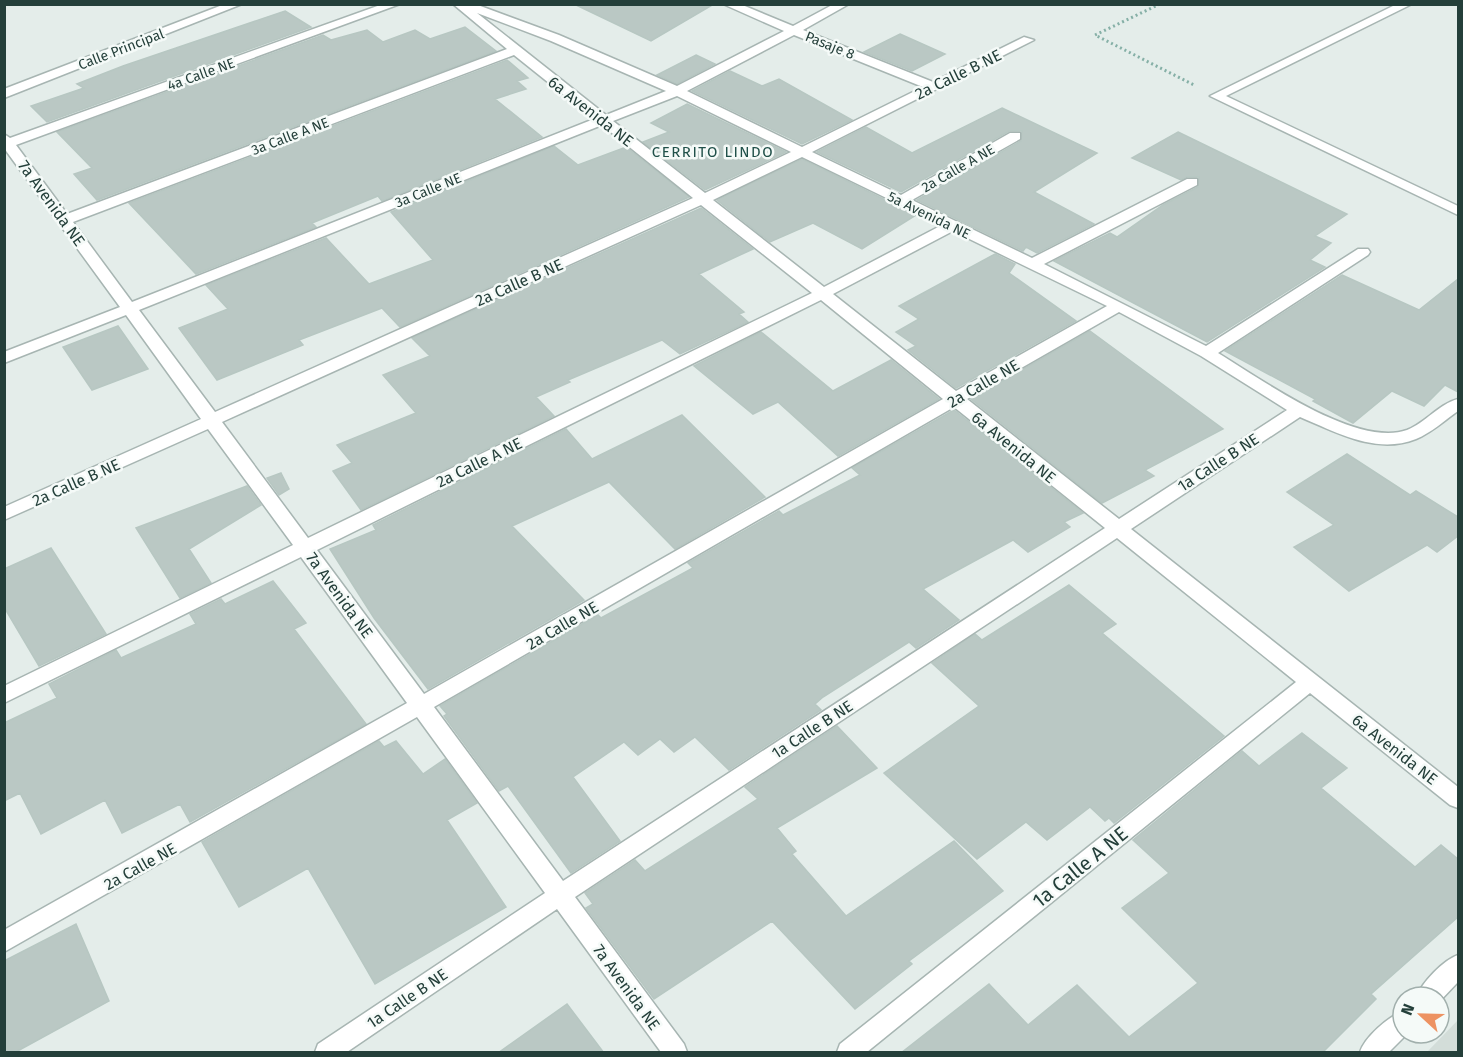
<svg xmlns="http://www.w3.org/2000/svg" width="1463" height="1057" viewBox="0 0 1463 1057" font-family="'Fira Sans',sans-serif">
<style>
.built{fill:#d3ddd9}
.building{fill:#bac8c4;stroke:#b7c7c2;stroke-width:1.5}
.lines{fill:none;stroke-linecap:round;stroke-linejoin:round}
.minor-casing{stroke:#a7b5b2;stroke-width:3}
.path{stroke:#86b0a7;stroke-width:3;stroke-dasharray:2 3;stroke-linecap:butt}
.minor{fill:#fff;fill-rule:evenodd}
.labels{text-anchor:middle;stroke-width:5;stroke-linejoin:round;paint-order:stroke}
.far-street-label{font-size:14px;fill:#243f3a;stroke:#f5faf8}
.far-neighbourhood-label{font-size:15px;letter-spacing:1.5px;fill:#205049;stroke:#f5faf8}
.street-label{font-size:16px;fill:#243f3a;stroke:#f5faf8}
.near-street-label{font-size:20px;fill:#243f3a;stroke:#f5faf8}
</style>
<rect width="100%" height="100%" fill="#e4edea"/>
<path class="built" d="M1458,1020V1052H1427Z"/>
<path class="building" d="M574,4H714L651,41Z
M285,11L311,27L47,122L31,106L84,88L77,84L123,66Z
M465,27L496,51L97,200L74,174L92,168L57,132L323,35L331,40L367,30L383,42L415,30L430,39Z
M900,34L945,54L912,71L864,52Z
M696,55L715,64L677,84L657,75Z
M507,60L528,78L517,81L526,89L495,99L542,137L382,201L378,196L312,223L316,227L196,274L129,203Z
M730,71L762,86L779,79L852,120L802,144L692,91Z
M687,104L786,152L705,190L643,142L669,132L651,123Z
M1002,108L1097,153L1034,192L1094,224L1037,253L1026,247L1023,251L917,200L1021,141L1022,131H1009L901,192L817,152L866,127L912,153Z
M1178,132L1347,214L1315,236L1331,243L1310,260L1325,267L1207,342L1054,261L1110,233L1117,237L1163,205L1198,187L1199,177H1187L1181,180L1132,158Z
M554,146L578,165L626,147L689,197L400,327L382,308L299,340L303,345L217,380L179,328L228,309L206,285L326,238L369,284L433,260L391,212Z
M802,159L916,215L862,249L813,223L770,242L717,200Z
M701,208L753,249L699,274L744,312L739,314L748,322L680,354L662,340L568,380L570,382L536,397L554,416L361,510L333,471L352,463L337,445L416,413L383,375L430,356L412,338Z
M995,254L1015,264L1009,273L1076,321L956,388L908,350L916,346L896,332L919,319L899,306Z
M1342,275L1419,310L1458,279V392L1445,385L1424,406L1392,391L1353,423L1313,401L1315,399L1225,351Z
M118,326L148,369L92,390L63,347Z
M1090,331L1223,429L1145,470L1154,476L1102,503L971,399Z
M761,332L833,391L891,360L939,399L838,456L778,402L753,414L694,366Z
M954,410L1083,513L1064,522L1070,527L1028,552L1013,540L923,589L959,620L916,648L909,642L823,697L815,704L821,710L729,770L695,737L674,752L660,739L638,755L624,742L573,777L620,841L571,873L508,786L499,791L444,716L447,714L440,706L598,615L601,618L693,568L688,563L779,511L783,515L860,475L852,468Z
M682,415L765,497L675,549L609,482L512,526L584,600L428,689L374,618L330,549L376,530L373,525L566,429L592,459Z
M1347,454L1410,495L1416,491L1458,517V536L1437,552L1427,545L1349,591L1294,547L1334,525L1287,492Z
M281,473L289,489L279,495L267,478Z
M247,486L261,505L189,549L211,583L180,598L136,528Z
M51,548L106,634L39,666L4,607V569Z
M273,581L306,623L294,629L366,724L190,822L180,804L122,833L105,800L41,834L20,793L4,801V723L57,698L49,684L116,650L121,658L196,624L190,614L221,599L225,604Z
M1069,585L1116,624L1102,633L1224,736L1114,823L1109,818L1105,821L1090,807L1047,840L1026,822L977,859L884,773L979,706L932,663L975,634L982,640Z
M837,726L877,768L777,828L796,851L792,854L846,916L954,841L1003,891L909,961L912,964L855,1009L772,921L654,999L586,908L593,904L585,893L635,860L645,871L758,799L745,787Z
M1302,733L1347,768L1321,788L1415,867L1441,845L1458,859V917L1371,994L1376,999L1322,1053H901L989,984L1028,1025L1077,985L1129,1037L1198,983L1122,908L1169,873L1133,840L1242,751L1259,766Z
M379,741L384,747L396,741L423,774L445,759L477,803L447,820L506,907L375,984L308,868L239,907L202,842Z
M76,924L109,1001L14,1053H4V961Z
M567,1004L604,1053H498Z"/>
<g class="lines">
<defs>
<path id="minor" d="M225,4H242L4,98V89Z
M383,4H400L16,145L67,214L507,49L453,4H475L559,35L677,86L784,31L723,4H740L793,26L834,4H849L803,30L933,82L1024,37L1034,40L812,152L901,195L1010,133H1020V139L912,200L1032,258L1187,179H1197V185L1044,264L1206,346L1358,249H1368L1370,252L1368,255L1218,353C1261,379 1356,448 1407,430C1425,423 1439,404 1458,399V411C1445,420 1431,433 1416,439C1376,455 1336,432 1300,417L1131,529L1458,787V808L1450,805L1310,693L867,1052H837L840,1044L1296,682L1117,538L575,897L684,1044L687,1052H661L557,909L347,1052H315L318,1044L545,893L417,717L4,952V930L407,703L301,557L4,703V686L293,545L208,429L4,520V507L201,419L126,315L4,363V352L120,307L4,148V134L10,138ZM477,13L551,41L666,91L606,115ZM794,35L923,87L802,147L687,91ZM514,55L594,119L132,302L73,222ZM677,96L791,152L705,193L613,121ZM602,125L693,198L215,412L139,310ZM802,157L942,225L824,287L713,200ZM701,205L812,293L308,538L222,422ZM953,231L1107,306L956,391L833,294ZM821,300L943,399L424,694L317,550ZM1119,312L1201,356L1287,410L1119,519L967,399ZM954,407L1105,528L563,881L434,707Z
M1397,4H1412L1226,96L1458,206V215L1210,96Z
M1458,955V982L1439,1002V997H1416C1423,982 1442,961 1458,955Z
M1403,1011V1033H1408L1389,1052H1360C1365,1037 1388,1017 1403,1011Z"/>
</defs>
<use href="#minor" class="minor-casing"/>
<path class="path" d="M1160,4L1095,35L1194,85"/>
<use href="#minor" class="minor"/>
</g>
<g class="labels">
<g class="far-street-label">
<text transform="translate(830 45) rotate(22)" y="5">Pasaje 8</text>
<text transform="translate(121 49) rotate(-21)" y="5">Calle Principal</text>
<text transform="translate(201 74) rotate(-20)" y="5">4a Calle NE</text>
<text transform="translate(290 136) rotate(-21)" y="5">3a Calle A NE</text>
<text transform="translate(958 168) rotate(-30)" y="5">2a Calle A NE</text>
<text transform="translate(428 190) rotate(-22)" y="5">3a Calle NE</text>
<text transform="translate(929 215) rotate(26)" y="5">5a Avenida NE</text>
</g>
<g class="far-neighbourhood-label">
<text x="713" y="157">CERRITO LINDO</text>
</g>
<g class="street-label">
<text transform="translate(958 74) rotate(-26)" y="6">2a Calle B NE</text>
<text transform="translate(591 111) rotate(38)" y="6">6a Avenida NE</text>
<text transform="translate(52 203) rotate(54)" y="6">7a Avenida NE</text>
<text transform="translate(519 282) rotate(-24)" y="6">2a Calle B NE</text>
<text transform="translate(983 383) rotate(-30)" y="6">2a Calle NE</text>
<text transform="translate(1014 447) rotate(39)" y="6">6a Avenida NE</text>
<text transform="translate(479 462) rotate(-26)" y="6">2a Calle A NE</text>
<text transform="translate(1218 462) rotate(-33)" y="6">1a Calle B NE</text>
<text transform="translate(76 482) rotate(-24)" y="6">2a Calle B NE</text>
<text transform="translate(340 595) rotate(54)" y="6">7a Avenida NE</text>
<text transform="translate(562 625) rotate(-30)" y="6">2a Calle NE</text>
<text transform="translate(812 729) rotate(-33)" y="6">1a Calle B NE</text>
<text transform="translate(1395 749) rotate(38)" y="6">6a Avenida NE</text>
<text transform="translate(140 866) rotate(-29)" y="6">2a Calle NE</text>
<text transform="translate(627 987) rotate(54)" y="6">7a Avenida NE</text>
<text transform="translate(407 998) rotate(-34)" y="6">1a Calle B NE</text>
</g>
<g class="near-street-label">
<text transform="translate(1080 867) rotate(-39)" y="7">1a Calle A NE</text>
</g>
</g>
<rect width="1463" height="1057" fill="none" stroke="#243f3a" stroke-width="12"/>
<g transform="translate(1421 1015) rotate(292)"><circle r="28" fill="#f5faf8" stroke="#a1afac" stroke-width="1.5"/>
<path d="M0-4.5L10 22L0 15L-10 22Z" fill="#ed9262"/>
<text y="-9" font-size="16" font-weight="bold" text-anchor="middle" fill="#243f3a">N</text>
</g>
</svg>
